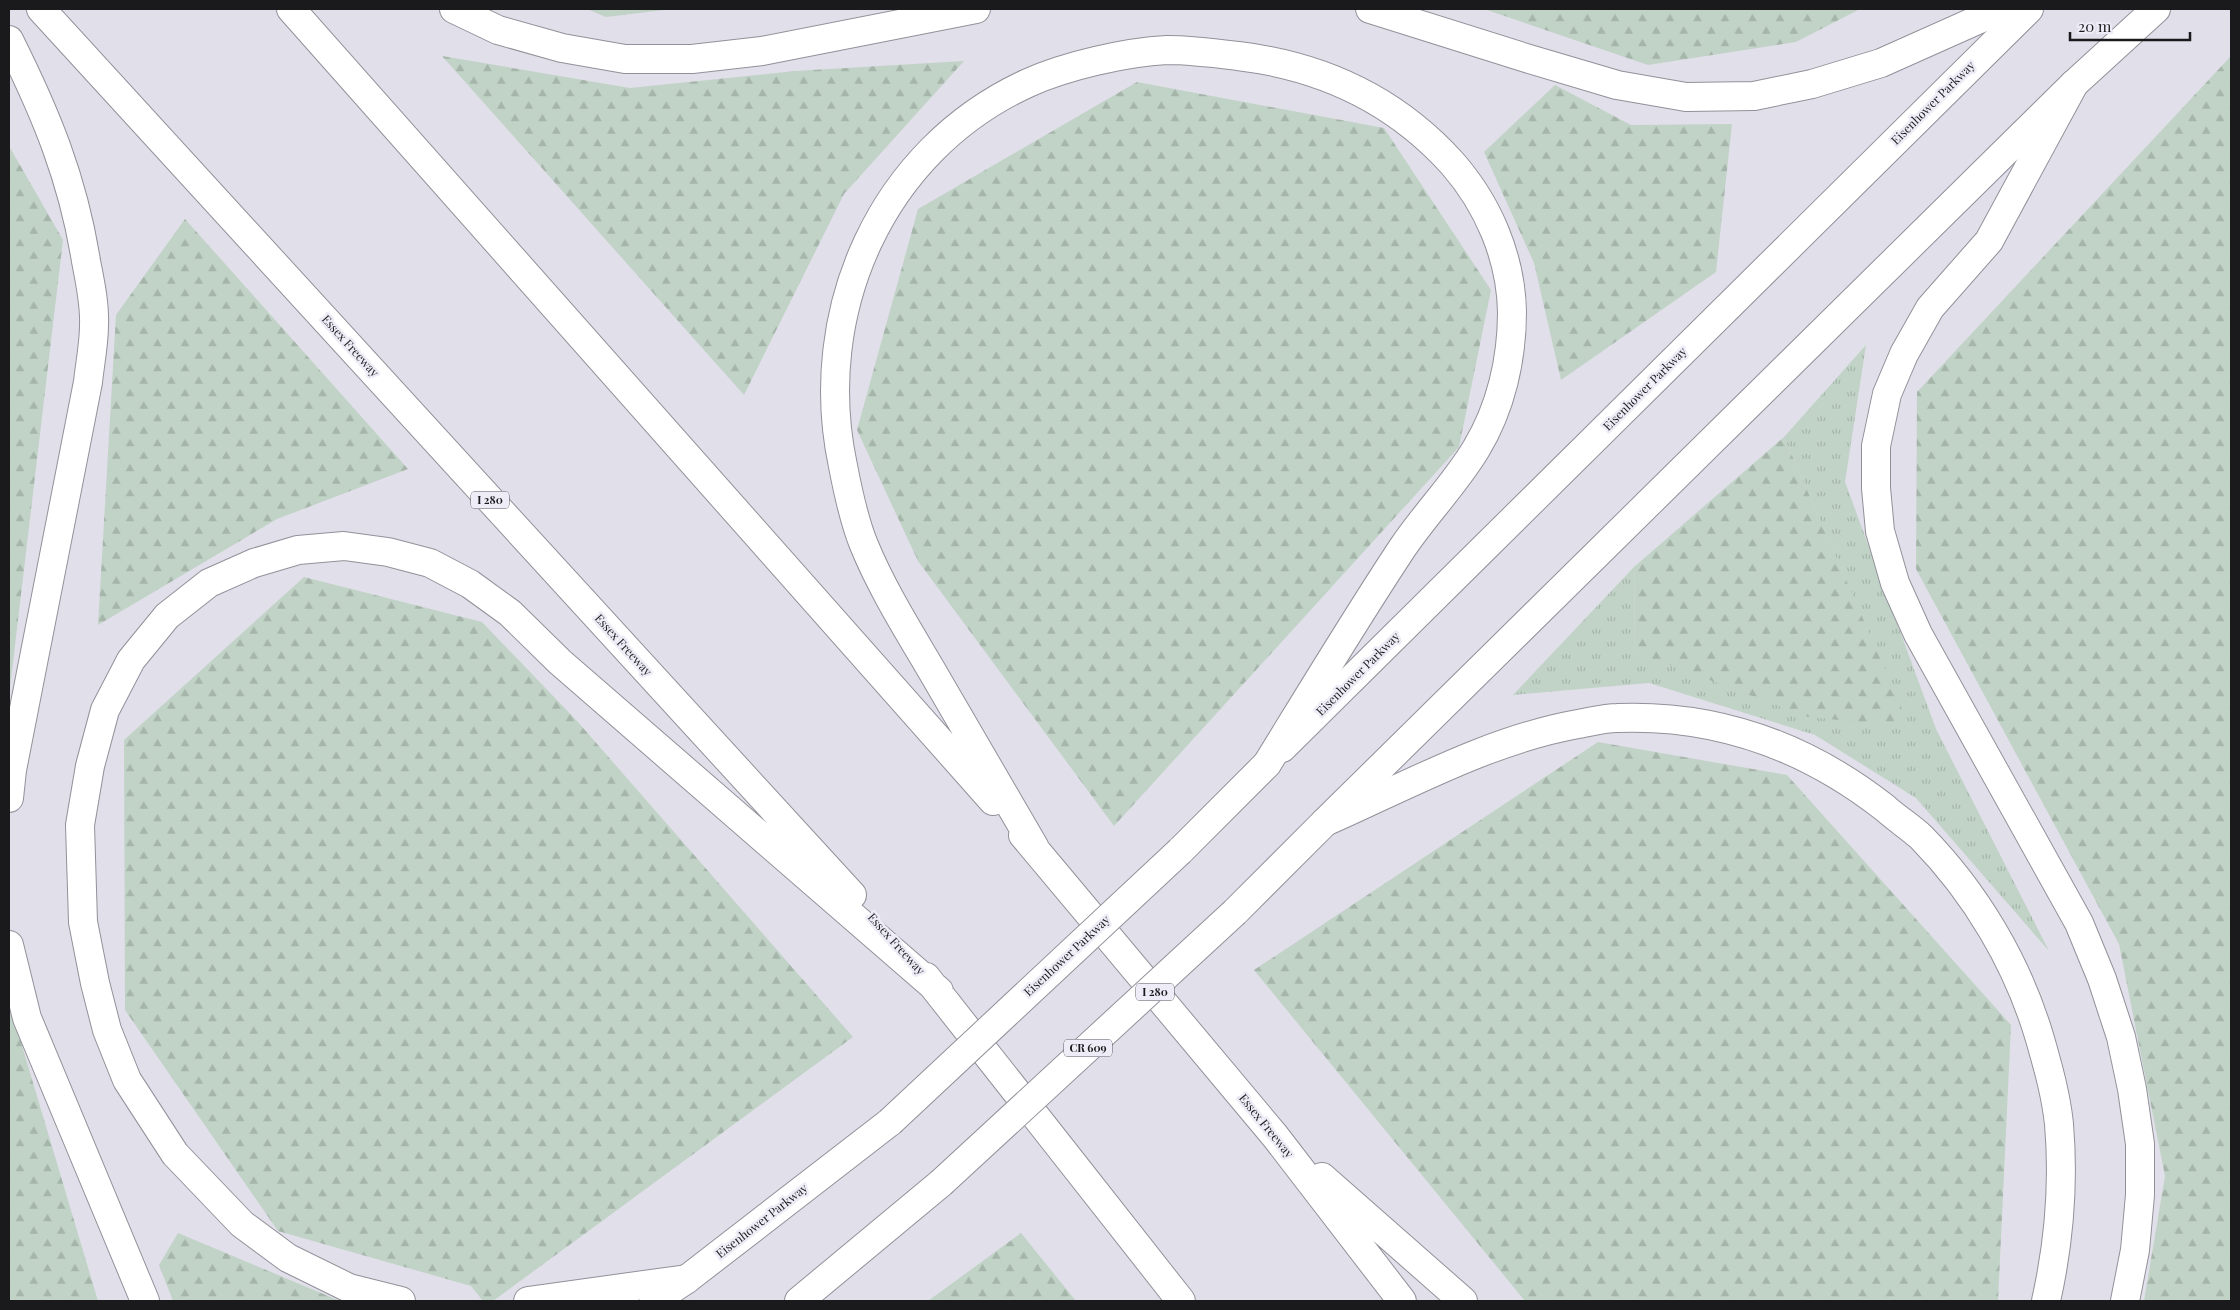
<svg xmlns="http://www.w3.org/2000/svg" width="2240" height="1310" viewBox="0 0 2240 1310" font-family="'Playfair Display',serif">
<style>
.grass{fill:url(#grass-tufts)}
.forest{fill:url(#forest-firs)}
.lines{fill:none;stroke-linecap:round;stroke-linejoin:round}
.tertiary-casing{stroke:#92919a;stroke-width:30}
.primary-casing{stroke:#92919a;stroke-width:30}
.motorway-casing{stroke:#92919a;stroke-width:30}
.tertiary{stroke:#fff;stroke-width:28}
.primary{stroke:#fff;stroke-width:28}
.motorway{stroke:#fff;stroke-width:28}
.primary-bridge-casing{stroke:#92919a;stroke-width:30;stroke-linecap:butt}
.primary-bridge{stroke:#fff;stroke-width:28}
.labels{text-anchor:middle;stroke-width:5;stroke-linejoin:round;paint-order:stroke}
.shield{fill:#eeecf6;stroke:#5a595e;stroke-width:1}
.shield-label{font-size:11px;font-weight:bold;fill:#1a1a1d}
.street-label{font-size:12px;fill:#1a1a1d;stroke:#eeecf6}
</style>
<defs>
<pattern id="grass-tufts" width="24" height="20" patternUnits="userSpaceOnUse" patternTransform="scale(1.25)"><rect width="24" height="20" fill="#c1d3c7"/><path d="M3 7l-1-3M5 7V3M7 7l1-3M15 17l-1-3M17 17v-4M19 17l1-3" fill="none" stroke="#a5b5aa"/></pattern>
<pattern id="forest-firs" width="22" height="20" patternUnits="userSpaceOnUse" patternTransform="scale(1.25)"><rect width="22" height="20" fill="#c1d3c7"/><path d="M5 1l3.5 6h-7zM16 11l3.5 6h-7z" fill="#a5b5aa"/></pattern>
</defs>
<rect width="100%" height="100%" fill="#e1dfe9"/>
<path class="grass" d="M1866,345L1845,482L1936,729L2049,951L1916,798L1815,735L1649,683L1513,695L1634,567L1635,652L1909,727L1784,437Z"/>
<path class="forest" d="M587,9H673L606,17Z
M1484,9H1860L1796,42L1648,65Z
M442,56L630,88L795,71L964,61L844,194L744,395Z
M2231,56V1301H2144L2165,1176L2119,944L1916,569L1917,392Z
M1137,82L1384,128L1491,290L1459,447L1114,826L918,561L857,430L918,209Z
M1555,85L1631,125L1732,124L1716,272L1561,380L1534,263L1484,152Z
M9,146L63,240L9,696Z
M185,219L408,469L277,519L98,625L116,315Z
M1784,437L1910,727L1808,717L1635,652L1634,567Z
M304,577L482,622L577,721L853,1037L493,1301H483L471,1286L278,1231L125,1010L124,740Z
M1598,742L1787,775L2011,1025L1998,1301H1525L1254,970Z
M9,1002L98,1301H9Z
M178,1233L340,1301H173L159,1265Z
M1021,1233L1076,1301H928Z"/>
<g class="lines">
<defs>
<path id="tertiary" d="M1282,748L2029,9
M1328,819L2074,84L2156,9"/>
<path id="primary" d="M1180,851L1267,764
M1235,912L1325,822
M654,1301L687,1279L890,1122
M799,1301L941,1183"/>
<path id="motorway" d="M41,9L852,895
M291,9L993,801
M454,9L498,30L562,48L625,59H692L762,51L976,9
M1370,9L1526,58L1617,85L1686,97L1754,96L1812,84L1881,63L2002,9
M9,40C46,114 73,179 86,261C90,282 95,304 94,325C94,344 90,363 88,382L12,770L9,798
M2074,84L1989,241L1930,308L1904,354L1887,394L1876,446V488L1880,531L1895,583L1918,634L2079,923L2102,979L2121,1037L2132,1089L2140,1144V1195L2135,1250L2125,1301
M1325,822C1407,786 1489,740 1578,724C1591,722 1604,718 1617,718C1717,714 1807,747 1885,808C1896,818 1910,827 1921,837C1976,893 2018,964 2040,1039C2048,1067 2056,1095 2059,1124C2064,1183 2059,1243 2046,1301
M1023,835L1275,1136L1402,1301
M1035,848C1001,789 966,730 932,671C908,630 882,589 864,545C854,521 848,492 843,466C810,312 881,150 1028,83C1065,66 1126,52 1167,50C1191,50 1214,53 1238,56C1322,66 1395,100 1452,163C1488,204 1511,257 1512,312C1512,359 1501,408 1476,449C1455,484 1426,513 1403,547C1356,618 1312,691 1267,764
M9,945L27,1018L145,1301
M926,977L1181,1301
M1322,1177L1463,1301
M401,1301L349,1288L288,1258L242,1224L175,1154L127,1080L107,1030L95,983L83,922L80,825L90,766L105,710L131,660L167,616L209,583L254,563L298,550L344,546L388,552L430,563L470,584L510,613L560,662L939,991
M528,1301L687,1279
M802,1301L807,1295"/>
</defs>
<use href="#tertiary" class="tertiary-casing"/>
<use href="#primary" class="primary-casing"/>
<use href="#motorway" class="motorway-casing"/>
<use href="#tertiary" class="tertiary"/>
<use href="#primary" class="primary"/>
<use href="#motorway" class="motorway"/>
<defs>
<path id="primary-bridge" d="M890,1122L1180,851
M941,1183L1235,912"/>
</defs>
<use href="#primary-bridge" class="primary-bridge-casing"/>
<use href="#primary-bridge" class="primary-bridge"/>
</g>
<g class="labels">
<g class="shield">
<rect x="471" y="491.5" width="38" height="17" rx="4"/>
<rect x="1136" y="983.5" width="38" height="17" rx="4"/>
<rect x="1064" y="1039.5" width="48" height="17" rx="4"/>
</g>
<g class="shield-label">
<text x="490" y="504">I 280</text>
<text x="1155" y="996">I 280</text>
<text x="1088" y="1052">CR 609</text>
</g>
<g class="street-label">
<text transform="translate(1933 103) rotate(-45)" y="4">Eisenhower Parkway</text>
<text transform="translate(350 346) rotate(48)" y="4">Essex Freeway</text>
<text transform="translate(1645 389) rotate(-45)" y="4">Eisenhower Parkway</text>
<text transform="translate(623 645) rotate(48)" y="4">Essex Freeway</text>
<text transform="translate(1358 674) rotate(-45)" y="4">Eisenhower Parkway</text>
<text transform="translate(896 944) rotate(48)" y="4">Essex Freeway</text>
<text transform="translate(1067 956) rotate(-43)" y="4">Eisenhower Parkway</text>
<text transform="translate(1266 1126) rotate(51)" y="4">Essex Freeway</text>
<text transform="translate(762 1221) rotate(-38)" y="4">Eisenhower Parkway</text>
</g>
</g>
<rect width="2240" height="1310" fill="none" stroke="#1a1a1d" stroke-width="20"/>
<path d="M2070 32v8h120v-8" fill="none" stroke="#1a1a1d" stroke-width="2.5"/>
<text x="2078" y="32" font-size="15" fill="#1a1a1d" stroke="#eeecf6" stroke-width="4" paint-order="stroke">20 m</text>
</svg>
